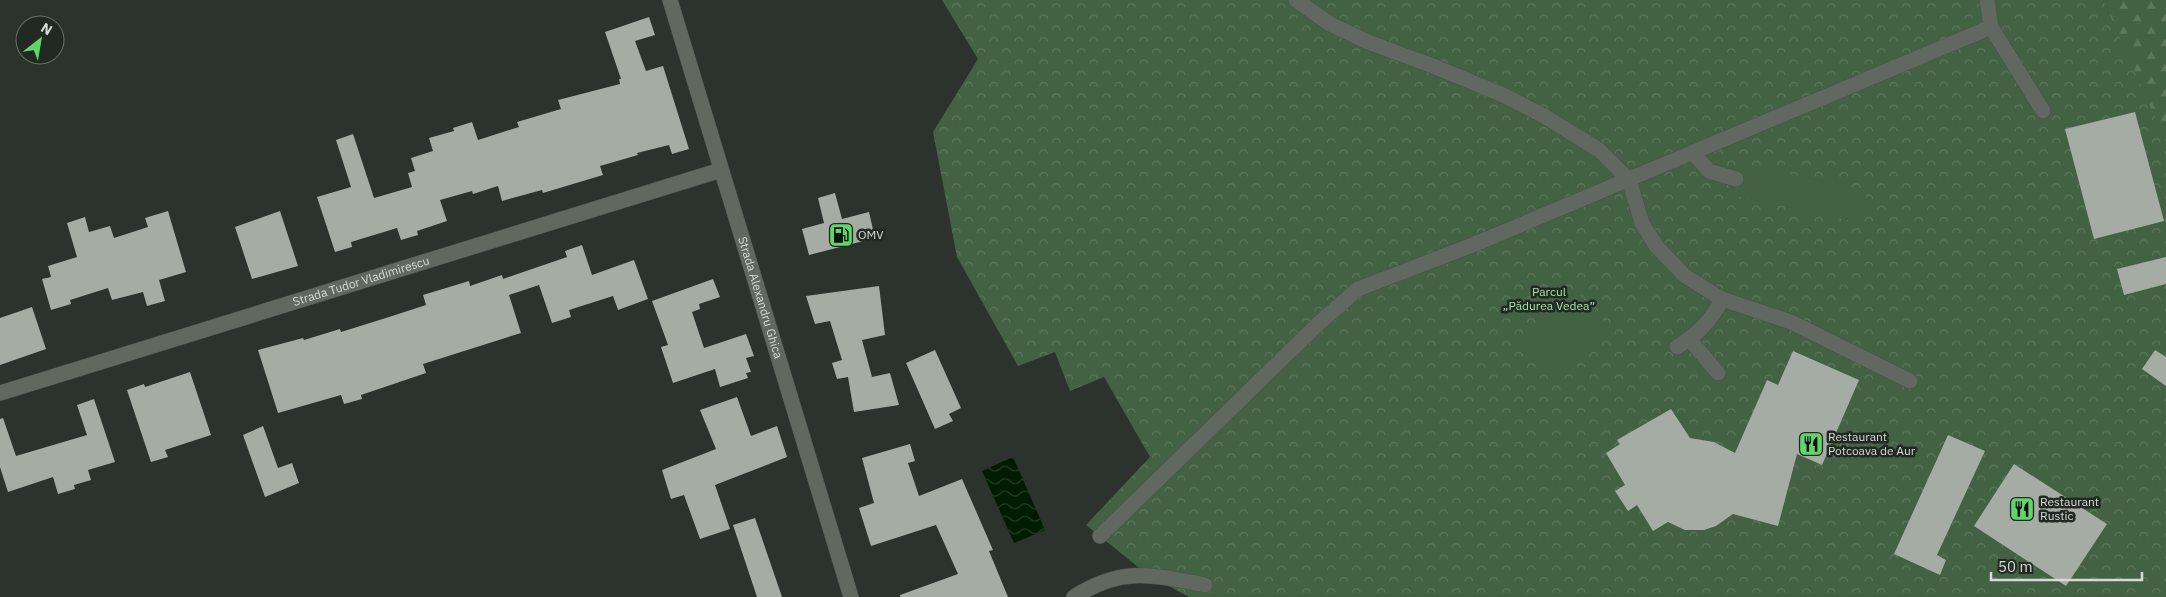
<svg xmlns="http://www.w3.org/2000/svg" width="2166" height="597" viewBox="0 0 2166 597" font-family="'IBM Plex Sans',sans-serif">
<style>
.forest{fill:url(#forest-firs)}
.park{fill:url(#park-crowns)}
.pitch{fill:#426243}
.water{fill:url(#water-waves)}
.building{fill:#a4aca4}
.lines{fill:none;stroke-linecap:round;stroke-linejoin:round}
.street-casing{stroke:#4b504b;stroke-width:16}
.street{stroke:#606860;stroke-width:15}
.labels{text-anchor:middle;stroke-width:5;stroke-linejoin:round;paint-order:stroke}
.poi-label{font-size:12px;fill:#d7dbd7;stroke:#222822;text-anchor:start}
.street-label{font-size:12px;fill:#d7dbd7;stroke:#222822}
.park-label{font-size:12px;fill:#a0e7a2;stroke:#222822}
</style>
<defs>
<pattern id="forest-firs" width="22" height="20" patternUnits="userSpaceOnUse" patternTransform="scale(1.25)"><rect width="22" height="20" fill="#426243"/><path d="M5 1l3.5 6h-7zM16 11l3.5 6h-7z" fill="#5d785d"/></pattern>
<pattern id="park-crowns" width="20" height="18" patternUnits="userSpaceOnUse" patternTransform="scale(1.25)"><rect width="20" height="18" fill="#426243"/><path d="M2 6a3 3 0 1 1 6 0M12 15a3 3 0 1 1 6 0" fill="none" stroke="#5d785d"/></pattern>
<pattern id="water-waves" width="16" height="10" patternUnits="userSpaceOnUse" patternTransform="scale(1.25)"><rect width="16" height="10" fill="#001c00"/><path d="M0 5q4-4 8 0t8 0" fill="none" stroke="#243c24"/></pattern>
</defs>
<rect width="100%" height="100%" fill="#2c322c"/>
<path class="forest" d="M2103,0H2166V257L2115,28Z"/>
<path class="park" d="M942,0H2103L2166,142V597H1189L1148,575L1086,525L1150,457L1104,377L1070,391L1055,352L1018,366L957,257L933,132L978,59Z"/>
<path class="pitch" d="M1739,163L1867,191L1861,223L1732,195Z
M1577,292L1609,327L1552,380L1519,345Z"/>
<path class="water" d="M1013,457L1045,530L1014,543L982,471Z"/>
<path class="building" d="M649,17L655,35L635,41L646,71L663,66L689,149L672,154L669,145L637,153L638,155L600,166L603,175L543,193L542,190L502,201L498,186L473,194L472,191L440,200L447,221L417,231L418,235L401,240L397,228L351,242L352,247L335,252L317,197L351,187L336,140L353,134L374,198L412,187L408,173L415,171L411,158L433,151L429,138L454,131L453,128L472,122L478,140L519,127L517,122L561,109L558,100L620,84L619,79H621L605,32Z
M2135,112L2164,221L2094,239L2065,129Z
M835,193L842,219L869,212L875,238L809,255L802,229L824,223L818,198Z
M168,211L186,272L159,280L165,301L147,306L143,292L112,300L108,288L70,300L71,304L51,310L42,279L51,277L48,266L77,257L67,223L85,217L89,232L110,226L114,238L148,227L145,218Z
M280,211L298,266L252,279L235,227Z
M582,245L592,275L634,260L648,299L618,310L613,296L569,310L571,317L552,323L539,285L509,295L521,333L423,364L426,373L361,395L362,399L344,404L341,395L278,413L258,350L303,338L304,340L340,329L341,332L389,317L426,305L423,295L469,281L470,286L502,275L503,279L567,257L565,251Z
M2166,257V284L2124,295L2117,269Z
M713,279L720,297L699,304L700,309L692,312L704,348L746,334L754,356L746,358L751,372L746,373L748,378L720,387L715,369L673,383L661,347L668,345L652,301Z
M879,286L885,335L862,340L872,377L890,373L899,405L854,412L848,377L837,379L832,363L842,360L830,321L815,324L806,296Z
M32,307L46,349L0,365V318Z
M935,350L961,408L949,414L953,421L935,429L906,363Z
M2155,350L2166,357V386L2142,369Z
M1793,351L1859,380L1822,465L1797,454L1778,526L1733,514L1716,526L1704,530H1685L1668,522L1653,531L1637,505L1628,511L1615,491L1625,485L1606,453L1620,444L1617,440L1671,409L1690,438L1714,442L1735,453L1767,380L1778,385Z
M190,372L211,435L165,450L168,457L151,462L127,390L144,384L145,387Z
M737,397L751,436L777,426L787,457L715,485L730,529L700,539L684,495L671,499L662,470L716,449L700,410Z
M94,399L115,462L88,470L91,480L74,485L75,489L58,494L53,477L8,492L0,467V419L3,418L16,456L87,435L77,405Z
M263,426L278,468L292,463L299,483L265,497L243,435Z
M1948,435L1985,451L1937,555L1946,560L1940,575L1894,554Z
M910,444L915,461L908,463L919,496L962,479L993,550L989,551L1008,597H900V595L958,574L936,525L871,546L859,508L874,503L862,458Z
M2014,464L2107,524L2066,586L1974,526Z
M755,518L782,597H757L733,525Z"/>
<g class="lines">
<defs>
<g id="street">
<path id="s1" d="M670,0L851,597"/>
<path d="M1296,0L1330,24L1368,42L1433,66L1503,95L1544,116L1599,150L1629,180L1642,223L1656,246L1685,276L1722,299L1791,322L1910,381"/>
<path d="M1987,0L1991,27L2043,111"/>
<path d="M1693,153L1709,171L1736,179"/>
<path d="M1690,340L1718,373"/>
<path d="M1677,347C1697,335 1712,320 1722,299"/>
<path id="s2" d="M0,393L721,170"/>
<path d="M1100,536L1319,323L1358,289L1475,244L1991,27"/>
<path d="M1074,597C1123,566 1152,575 1205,585"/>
</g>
</defs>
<use href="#street" class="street-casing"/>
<use href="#street" class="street"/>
</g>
<defs>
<symbol id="fuel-square" viewBox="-11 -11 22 22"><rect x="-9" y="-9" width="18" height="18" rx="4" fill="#61d46a" stroke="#222822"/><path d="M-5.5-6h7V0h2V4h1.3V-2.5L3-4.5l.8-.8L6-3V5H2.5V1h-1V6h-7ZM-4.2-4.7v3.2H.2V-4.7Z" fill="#111"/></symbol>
<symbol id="restaurant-square" viewBox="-11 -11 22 22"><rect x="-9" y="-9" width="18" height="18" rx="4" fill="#61d46a" stroke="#222822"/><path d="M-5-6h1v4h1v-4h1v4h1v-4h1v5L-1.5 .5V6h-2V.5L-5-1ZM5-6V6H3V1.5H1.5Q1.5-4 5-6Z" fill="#111"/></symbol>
</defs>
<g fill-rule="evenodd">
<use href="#fuel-square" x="827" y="221" width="28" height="28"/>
<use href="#restaurant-square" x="1797" y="430" width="28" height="28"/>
<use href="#restaurant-square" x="2008" y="495" width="28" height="28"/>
</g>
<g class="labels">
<g class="poi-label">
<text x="858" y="239">OMV</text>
<text x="1828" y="441">Restaurant<tspan x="1828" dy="14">Potcoava de Aur</tspan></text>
<text x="2040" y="506">Restaurant<tspan x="2040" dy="14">Rustic</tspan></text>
</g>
<g class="street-label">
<text dy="4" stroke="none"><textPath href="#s2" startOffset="378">Strada Tudor Vladimirescu</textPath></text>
<text dy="4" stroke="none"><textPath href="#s1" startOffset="311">Strada Alexandru Ghica</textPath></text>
</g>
<g class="park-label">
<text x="1549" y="296">Parcul<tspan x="1549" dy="14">„Pădurea Vedea”</tspan></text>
</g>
</g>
<g transform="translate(40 40) rotate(31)"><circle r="24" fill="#222822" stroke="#6a706a"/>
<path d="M0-4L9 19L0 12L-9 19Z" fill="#61d46a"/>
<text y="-8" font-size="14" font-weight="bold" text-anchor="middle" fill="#d7dbd7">N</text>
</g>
<path d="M1991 572v8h151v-8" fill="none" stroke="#d7dbd7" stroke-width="2.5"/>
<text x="1998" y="572" font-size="15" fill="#d7dbd7" stroke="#222822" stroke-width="4" paint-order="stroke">50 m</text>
</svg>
